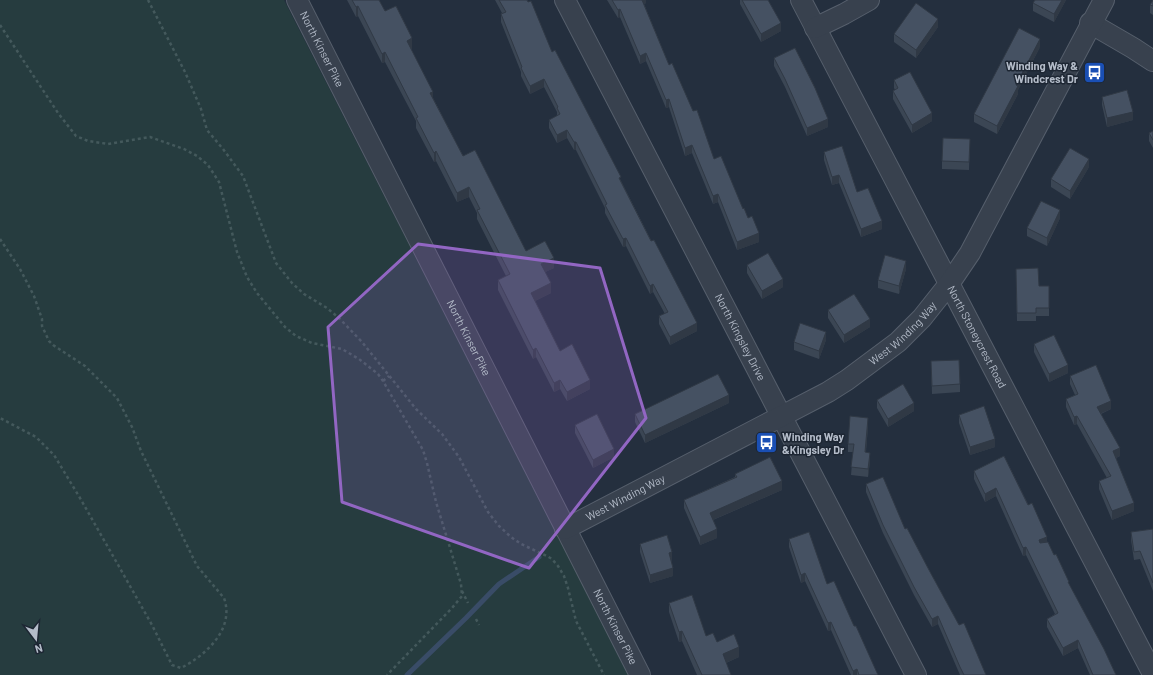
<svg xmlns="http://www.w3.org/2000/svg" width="1153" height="675" viewBox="0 0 1153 675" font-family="Barlow,sans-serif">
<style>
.green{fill:#263c3f}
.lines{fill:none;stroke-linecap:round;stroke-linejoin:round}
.stream{stroke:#394c67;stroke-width:5}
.minor-casing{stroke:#565f6c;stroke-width:22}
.path{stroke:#44595c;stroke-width:2.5;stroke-dasharray:3 3;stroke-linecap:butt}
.minor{stroke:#38414e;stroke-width:20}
.wall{fill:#3b4654}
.shaded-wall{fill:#303945}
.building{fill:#455162;stroke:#303945}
.marked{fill:#9266c3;fill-opacity:0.2;stroke:#9266c3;stroke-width:3;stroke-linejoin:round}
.labels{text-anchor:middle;stroke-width:3;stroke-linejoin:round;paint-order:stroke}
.street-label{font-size:11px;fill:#b4bcc9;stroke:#1d2633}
.poi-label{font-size:11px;font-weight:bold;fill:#b4bcc9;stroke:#1d2633;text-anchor:end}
</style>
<rect width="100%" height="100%" fill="#242f3e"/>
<path class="green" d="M0,0H284L629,675H0Z"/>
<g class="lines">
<path class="stream" d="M407,675L466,618L499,584L539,557"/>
<defs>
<g id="minor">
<path id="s1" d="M297,0L640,675"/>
<path id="s2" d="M565,0L916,675"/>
<path id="s3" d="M801,0L1153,674"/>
<path d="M1090,23L1133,48L1153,61"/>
<path d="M815,28L844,14L869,0"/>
<path id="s4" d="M565,529L828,392L847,380L898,342L922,318L949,284L970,253L1104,0"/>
</g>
</defs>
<use href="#minor" class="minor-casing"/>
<path class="path" d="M148,0L185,72L201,109L207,130L223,149L243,176L276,263L292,283L304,294L327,308L340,319L362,342L416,409L442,434L459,457L488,512L499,526L511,537L521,544L547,556L552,559L558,566L564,576L568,588L576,621L604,675
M0,25L58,113L76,136L88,141L108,144L150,137L184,149L197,156L208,165L219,182L237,252L247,277L257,293L285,327L296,336L312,343L342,349L359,359L378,374L383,381L416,438L423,450L427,463L436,502L461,584L462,596L452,608L387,675
M0,239L20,269L34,296L42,319V326L49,341L53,345L85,366L117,398L132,427L141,451L197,566L224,598C235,629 206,655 181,668L172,665L152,625L117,563L80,498L54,455L36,437L0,418
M383,381L389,376
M462,591L468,603
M476,619L479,625"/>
<use href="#minor" class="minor"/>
</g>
<path class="wall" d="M347,0H379L385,11L412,48L411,49L433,98L463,156L526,251L554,268L545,272L551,293L535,301L560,351L590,389L567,401L560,389L554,392L536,357L533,359L498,290V280L506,276L477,219V213L469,197L457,202L436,161L434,162L416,128V121L385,62L382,63L358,16L356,17Z
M495,0H527L552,52L621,181L697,331L670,345L659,324V316L665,314L653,292L650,294L626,246L623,247L605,213V208L576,150H574L567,138L557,143L549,128V120L557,116V112L544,87L530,94L521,76V72L501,22V14L502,13Z
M607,0H646V3L644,4L669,65L714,159L748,218L759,242L737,250L718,202L713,204L692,153L685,156L669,107L666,108L646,61L640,64L620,17L618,18Z
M740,0H768L781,31L761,42L740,4Z
M1066,0L1054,22L1033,11V3Z
M1150,5L1153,6V15L1150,13Z
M938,27L916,58L894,42V34Z
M1040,47L1018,90V94L997,134L974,122V114Z
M774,58L828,127L807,136L785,87L774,66Z
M894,80L932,121L912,133L893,99V91L895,90L894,88Z
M1102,97L1133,120L1107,127L1102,105Z
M1153,131V148L1149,141V133Z
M970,139L969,170L942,169V161Z
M824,152L857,192L882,229L861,237L839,183L832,185L824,160Z
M1089,167L1070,199L1051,187V179Z
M1060,218L1047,246L1027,236V228Z
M747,265L783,287L762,299L747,273Z
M906,269L899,294L878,288V280Z
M1016,269L1039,286H1049V316H1036V321H1017Z
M828,310L870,327L844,343L828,318Z
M826,340L819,359L794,350V342Z
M1034,344L1068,373L1049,382L1034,352Z
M931,361L960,384V392L932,394Z
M1070,376L1111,409L1101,414L1120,456L1116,458L1134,511L1112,520L1099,489V481L1107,478L1077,424L1074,425L1066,407V399L1075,395L1070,384Z
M877,400L914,411L888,427L877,408Z
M729,403L645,443L635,422V414Z
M959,415L995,447L970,455L959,423Z
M575,425L614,457L593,468L575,433Z
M868,426L866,452L870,461L868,477L851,475L853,452H848V444Z
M1004,456L1047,542L1069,584L1116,675H1090L1078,648L1063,656L1047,627V619L1055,614L1026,555L1023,556L996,496L985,502L974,479V471Z
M735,474L782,490L713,520L717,538L700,545L684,508V500L735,477Z
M866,484L905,529L929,570L986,675H960L938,624L932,627L914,595L883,533L866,492Z
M1153,529V591L1140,559L1134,560L1131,540V532Z
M789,539L827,584L854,626L878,675H851L831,630L828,631L805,581L801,583L789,547Z
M640,544L672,560L671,561L673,576L650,583L640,552Z
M669,603L706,636L739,657L726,663L731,675H697L682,641L679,642L669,612Z"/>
<path class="shaded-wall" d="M641,0H646V3L641,6Z
M1062,0H1066L1054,22V14Z
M358,6V16L356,17V7Z
M620,9V17L618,18V10Z
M938,19V27L916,58V50Z
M781,23V31L761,42V34Z
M412,38V48L407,51V41Z
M1040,39V47L1018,90V94L997,134V126L1016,85Z
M385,52V62L382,63V54Z
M646,53V61L640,64V56Z
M544,79V87L530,94V86Z
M433,92V101L430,93Z
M669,99V107L666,108V100Z
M1133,112V120L1107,127V118Z
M932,113V121L912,133V125Z
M828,119V127L807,136V128Z
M567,130V138L557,143V135Z
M574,142H576V150H574Z
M692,145V153L685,156V148Z
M436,151V161L434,162V153Z
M1089,159V167L1070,199V191Z
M839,175V183L832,185V177Z
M469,187V197L457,202V193Z
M718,194V202L713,204V196Z
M1060,210V218L1047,246V238Z
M882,221V229L861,237V229Z
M759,233V242L737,250V242Z
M626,238V246L623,247V239Z
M554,258V268L541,274V264Z
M906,261V269L899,294V286Z
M783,279V287L762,299V291Z
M551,283V293L531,303V293Z
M653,284V292L650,294V286Z
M870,319V327L844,343V335Z
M697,323V331L670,345V337Z
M826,332V340L819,359V351Z
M536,348V357L533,359V350Z
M1068,365V373L1049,382V374Z
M560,380V389L554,392V383Z
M590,380V389L567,401V392Z
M729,395V403L645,443V435Z
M1111,401V409L1097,415V407Z
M914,403V411L888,427V419Z
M1077,416V424L1074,425V417Z
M868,418V426L865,460V452Z
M995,439V447L970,455V447Z
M1120,448V456L1113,459V451Z
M614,449V457L593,468V460Z
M870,453V461L868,477V469Z
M782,481V490L710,521V513Z
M996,488V496L985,502V494Z
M1134,503V511L1112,520V511Z
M717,529V538L700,545V537Z
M1047,537V545L1039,548V540Z
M1026,547V555L1023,556V548Z
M672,552V560L669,561V553Z
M673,568V576L650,583V575Z
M805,573V581L801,583V575Z
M938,616V624L932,627V619Z
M831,622V630L828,631V623Z
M682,631V641L679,642V632Z
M1078,640V648L1063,656V648Z
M739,647V657L723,664V654Z
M857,669V675H853V671Z"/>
<path class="building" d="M352,0H379L385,11L396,6L412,38L407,41L433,92L430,93L463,156L475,150L526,251L545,241L554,258L541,264L551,283L531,293L560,351L572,344L590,380L567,392L560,380L554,383L536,348L533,350L498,280L510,274L477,210L480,209L469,187L457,193L436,151L434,153L416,118L418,117L385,52L382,54L358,6L356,7Z
M499,0H527L528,2L531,1L552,52L555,50L621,177L619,178L651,241L654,240L697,323L670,337L659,316L668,312L653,284L650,286L626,238L623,239L605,205L607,204L576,142H574L567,130L557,135L549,120L560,114L557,108L558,107L544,79L530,86L521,68L522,67L501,14L506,12Z
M612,0H642L669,65L672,63L693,111L697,110L714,159L721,156L743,209L744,208L748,218L752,216L759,233L737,242L718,194L713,196L692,145L685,148L669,99L666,100L646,53L640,56L620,9L618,10Z
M742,0H768L781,23L761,34Z
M1035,0H1062L1054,14L1033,3Z
M1153,0V6L1150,5Z
M916,3L938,19L916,50L894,34Z
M1019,28L1040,39L1016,85L1018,86L997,126L974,114Z
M795,48L815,88L828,119L807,128L785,79L774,58Z
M910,72L932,113L912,125L893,91L898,88L894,80Z
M1127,90L1133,112L1107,118L1102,97Z
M1153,131V140L1149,133Z
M943,138L970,139L969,162L942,161Z
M842,146L857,192L868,188L882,221L861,229L839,175L832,177L824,152Z
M1070,148L1089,159L1070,191L1051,179Z
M1041,201L1060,210L1047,238L1027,228Z
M768,253L783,279L762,291L747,265Z
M885,255L906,261L899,286L878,280Z
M1038,268L1039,286H1049V308H1036V313H1017L1016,269Z
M854,294L870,319L844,335L828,310Z
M800,323L826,332L819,351L794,342Z
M1054,335L1068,365L1049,374L1034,344Z
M959,360L960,384L932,386L931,361Z
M1096,365L1111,401L1097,407L1120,448L1113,451L1134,503L1112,511L1099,481L1111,476L1077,416L1074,417L1066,399L1078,394L1070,376Z
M718,374L729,395L645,435L635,414Z
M903,384L914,403L888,419L877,400Z
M984,406L995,439L970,447L959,415Z
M597,414L614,449L593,460L575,425Z
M850,416L868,418L865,452L870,453L868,469L851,467L854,444H848Z
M1004,456L1028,505L1032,503L1047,537L1039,540L1040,543L1048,542L1054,555L1056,554L1069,582H1068L1104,649L1116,675H1093L1078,640L1063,648L1047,619L1058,613L1026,547L1023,548L996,488L985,494L974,471Z
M770,457L782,481L710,513L717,529L700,537L684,500L737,477L735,474Z
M883,477L905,529L907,528L929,570L959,625L964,623L986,675H964L960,667L938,616L932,619L914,587L883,525L866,484Z
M1153,529V583L1140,551L1134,552L1131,532Z
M809,532L827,584L834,581L854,626H856L878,675H859L857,669L853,671L831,622L828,623L805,573L801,575L789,539Z
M667,535L672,552L669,553L673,568L650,575L640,544Z
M692,595L706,636L713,633L717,642L734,634L739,647L723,654L731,675H702L682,631L679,632L669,603Z"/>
<path class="marked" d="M418,244L600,268L646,418L529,568L342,502L328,327Z"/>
<defs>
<symbol id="bus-square" viewBox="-11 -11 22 22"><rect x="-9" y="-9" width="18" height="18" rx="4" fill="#1a4fb4" stroke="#1d2633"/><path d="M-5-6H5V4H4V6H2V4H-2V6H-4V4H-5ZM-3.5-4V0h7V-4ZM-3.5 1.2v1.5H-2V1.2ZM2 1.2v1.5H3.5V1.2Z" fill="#fff"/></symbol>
</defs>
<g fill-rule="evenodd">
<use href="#bus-square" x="1082" y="60" width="25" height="25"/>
<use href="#bus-square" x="754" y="430" width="25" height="25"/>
</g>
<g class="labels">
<g class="street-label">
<text dy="4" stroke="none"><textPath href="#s1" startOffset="55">North Kinser Pike</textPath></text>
<text dy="4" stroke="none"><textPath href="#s4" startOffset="392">West Winding Way</textPath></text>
<text dy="4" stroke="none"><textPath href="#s3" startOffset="380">North Stoneycrest Road</textPath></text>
<text dy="4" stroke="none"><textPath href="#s1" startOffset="379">North Kinser Pike</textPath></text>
<text dy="4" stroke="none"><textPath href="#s2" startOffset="380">North Kingsley Drive</textPath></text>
<text dy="4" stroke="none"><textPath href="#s4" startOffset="68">West Winding Way</textPath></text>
<text dy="4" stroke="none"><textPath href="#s1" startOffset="703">North Kinser Pike</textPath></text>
</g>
<g class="poi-label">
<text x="1078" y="70">Winding Way &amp;<tspan x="1078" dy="13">Windcrest Dr</tspan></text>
<text x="782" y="441" text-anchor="start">Winding Way<tspan x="782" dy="13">&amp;Kingsley Dr</tspan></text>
</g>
</g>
<g transform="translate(36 639) rotate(164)" stroke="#1d2633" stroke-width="3" paint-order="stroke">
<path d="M0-3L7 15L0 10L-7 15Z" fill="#b4bcc9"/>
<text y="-6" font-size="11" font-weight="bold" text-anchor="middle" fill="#b4bcc9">N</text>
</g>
</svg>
